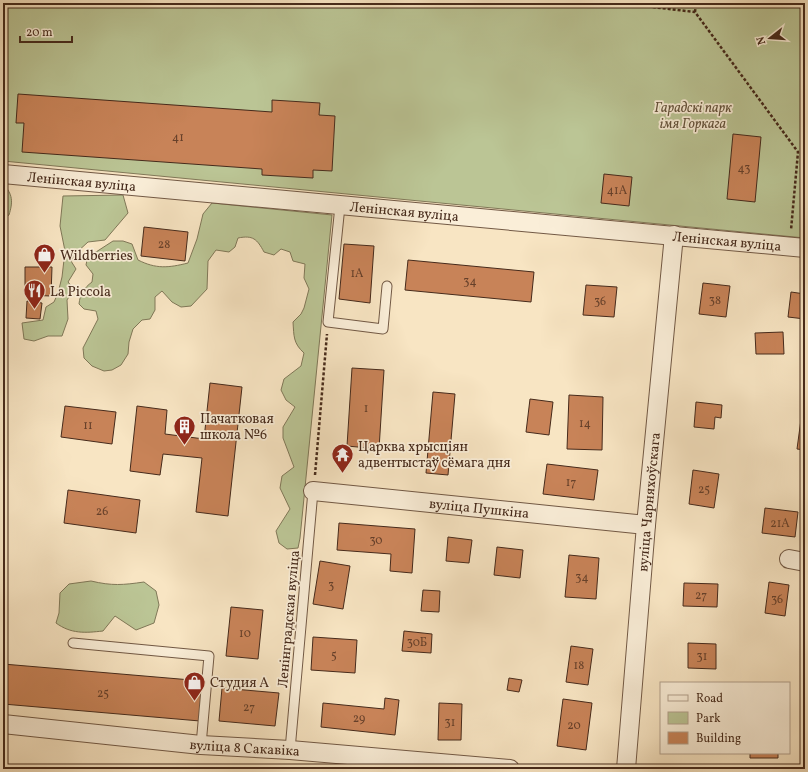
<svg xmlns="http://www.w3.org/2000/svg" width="808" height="772" viewBox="0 0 808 772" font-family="Vollkorn,serif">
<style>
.green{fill:#bbc595;stroke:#807858}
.building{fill:#c88358;stroke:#462a1b}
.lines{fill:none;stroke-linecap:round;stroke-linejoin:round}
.service-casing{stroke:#725945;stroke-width:11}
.minor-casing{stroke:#725945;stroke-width:20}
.path{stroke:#462a1b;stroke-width:2.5;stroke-dasharray:3 2;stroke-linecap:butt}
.service{stroke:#faeed8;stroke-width:9}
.minor{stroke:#faeed8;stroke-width:18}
.labels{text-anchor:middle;stroke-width:3.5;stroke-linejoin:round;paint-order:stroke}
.number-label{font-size:12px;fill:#66402a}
.park-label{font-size:14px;font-style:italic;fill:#63513a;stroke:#faeed8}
.street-label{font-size:14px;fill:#462a1b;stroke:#faeed8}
.poi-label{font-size:14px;fill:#462a1b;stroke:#faeed8;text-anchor:start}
</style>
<rect width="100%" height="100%" fill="#f8e5c3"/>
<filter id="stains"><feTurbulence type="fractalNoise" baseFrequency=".005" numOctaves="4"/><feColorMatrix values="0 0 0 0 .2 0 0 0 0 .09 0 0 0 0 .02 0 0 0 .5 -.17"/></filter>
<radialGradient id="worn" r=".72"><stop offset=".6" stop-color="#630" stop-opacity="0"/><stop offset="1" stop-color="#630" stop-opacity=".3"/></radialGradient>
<path class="green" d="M3,3H805V238L3,161Z
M3,184C13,194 13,202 9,215L3,219Z
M123,195L128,213L105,240L88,242L76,253L71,261L76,269L68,282L74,289L67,300L68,319L62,336H48L34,341L24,339L22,323L43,320L46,307L54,302L58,293L62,277L65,251L60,226L63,196Z
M212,203L332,215L300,538L298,548L287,549L279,543L276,531L290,509L280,488L282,476L294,467L283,438V427L295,407L286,400L281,390L284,379L301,366L304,353C293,343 294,336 293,322L301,314L304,308L309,289L304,278L305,264L293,261L290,252L281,249L274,255L264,252C257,239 253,235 238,238L235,247L229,252L216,250L208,261L207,289L191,306L181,307L172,302L162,291L155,297V310L150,319L142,320L133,329L129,342L128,354L121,365L112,370L104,371L92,366L84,358L83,348L98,319L96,311L84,309L79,304C80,294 84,288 92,282L93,274L86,265L88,255L96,252L113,241H123L132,244L138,260C156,269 168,268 188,263L197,239L203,214Z
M91,581C112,586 123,585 144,582L156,591L159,605L154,623L136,630L115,616L103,631C85,633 71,634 56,623L59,613L60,593L69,584Z"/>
<path class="building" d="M18,94L272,112V100L320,103L319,115L335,116L332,171L313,170V178L262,175V169L22,152L24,123H16Z
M733,134L761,137L755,202L727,199Z
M604,174L632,177L629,206L601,203Z
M144,227L188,232L185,261L141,256Z
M344,244L374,246L370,303L339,299Z
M408,260L534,272L531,302L405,290Z
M25,267H52L51,296L25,295Z
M703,283L730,286L726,317L699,314Z
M586,285L617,287L614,317L583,315Z
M791,292L805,294V319L788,317Z
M27,301L42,303L40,319L26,318Z
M783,332L784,354H756L755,333Z
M352,368L384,370L379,449L347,446Z
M210,383L242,387L228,516L196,512L202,458L163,454L160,475L130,471L137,406L167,410L165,434L204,439Z
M433,392L455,394L448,475L426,473Z
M569,395L603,397L602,450L567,449Z
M530,399L553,402L549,435L526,432Z
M696,402L722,405L721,418L715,417L714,429L694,427Z
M65,406L116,412L112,444L61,437Z
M802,412L805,413V450L797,449Z
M547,464L598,470L594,500L543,494Z
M693,470L719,474L714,508L689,504Z
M68,490L140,500L136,533L64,523Z
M765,508L798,512L795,537L762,533Z
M339,523L415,529L412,573L390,571L391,554L337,550Z
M448,537L472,540L469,563L446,561Z
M497,547L523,550L520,578L494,575Z
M569,555L599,558L596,599L565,597Z
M320,561L350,566L343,609L313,604Z
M769,582L789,585L785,616L765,613Z
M684,583L718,584L717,607L683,606Z
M423,590L440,591L439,612L421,611Z
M231,607L263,610L258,659L226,656Z
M404,631L432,634L431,653L402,651Z
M313,637L357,640L355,673L311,670Z
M688,643L716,644V669L688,668Z
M571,646L593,649L588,685L566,682Z
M3,664L203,681L200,721L3,704Z
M509,678L522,680L519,692L507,690Z
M222,688L279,693L275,726L219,721Z
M385,698L399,700L395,735L321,727L323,703L384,709Z
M563,699L592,703L586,750L557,746Z
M439,703L462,704L461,740H438Z
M750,753H778V758H750Z"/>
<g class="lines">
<defs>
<path id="service" d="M340,206L328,322L383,329L387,286
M73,643L209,656L201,745
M290,750L313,491"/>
<g id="minor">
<path id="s1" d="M3,174L805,248"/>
<path id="s2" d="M313,491L646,525"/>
<path d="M789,559L805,562"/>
<path id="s3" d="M3,724L201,745L290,750L510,769"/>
<path id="s4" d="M626,769L646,525L674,235"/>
</g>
</defs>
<use href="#service" class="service-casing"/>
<use href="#minor" class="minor-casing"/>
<path class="path" d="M618,3L695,12L798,152L791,230
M695,12L696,3
M315,475L327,334"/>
<use href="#service" class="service"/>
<use href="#minor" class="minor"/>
</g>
<defs>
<symbol id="shop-pin" viewBox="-11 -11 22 30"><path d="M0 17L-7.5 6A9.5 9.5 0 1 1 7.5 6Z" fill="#8f2418" stroke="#faeed8"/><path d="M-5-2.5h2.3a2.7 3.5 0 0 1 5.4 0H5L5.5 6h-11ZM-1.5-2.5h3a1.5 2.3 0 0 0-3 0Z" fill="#fff"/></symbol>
<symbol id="restaurant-pin" viewBox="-11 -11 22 30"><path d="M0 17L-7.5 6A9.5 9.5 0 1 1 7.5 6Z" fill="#8f2418" stroke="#faeed8"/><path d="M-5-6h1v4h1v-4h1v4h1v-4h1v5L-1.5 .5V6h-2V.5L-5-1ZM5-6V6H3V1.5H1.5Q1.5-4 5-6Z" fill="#fff"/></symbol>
<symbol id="building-pin" viewBox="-11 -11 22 30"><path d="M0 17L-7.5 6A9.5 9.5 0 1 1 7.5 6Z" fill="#8f2418" stroke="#faeed8"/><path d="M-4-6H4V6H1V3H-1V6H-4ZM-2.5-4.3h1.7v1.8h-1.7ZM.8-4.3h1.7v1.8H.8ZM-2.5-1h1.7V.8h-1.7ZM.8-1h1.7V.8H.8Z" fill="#fff"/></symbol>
<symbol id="temple-pin" viewBox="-11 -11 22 30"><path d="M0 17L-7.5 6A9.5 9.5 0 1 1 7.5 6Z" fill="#8f2418" stroke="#faeed8"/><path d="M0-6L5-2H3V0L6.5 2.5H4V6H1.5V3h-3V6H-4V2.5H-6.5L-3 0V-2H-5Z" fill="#fff"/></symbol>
</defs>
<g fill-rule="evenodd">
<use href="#shop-pin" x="32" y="242" width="25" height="34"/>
<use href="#restaurant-pin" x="22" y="278" width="25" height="34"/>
<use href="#building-pin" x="172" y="414" width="25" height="34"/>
<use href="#temple-pin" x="330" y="442" width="25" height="34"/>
<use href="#shop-pin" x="182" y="670" width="25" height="34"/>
</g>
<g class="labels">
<g class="number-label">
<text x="178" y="141">41</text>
<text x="744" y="172">43</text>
<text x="617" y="194">41А</text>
<text x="164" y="248">28</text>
<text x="357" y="277">1А</text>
<text x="470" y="285">34</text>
<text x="715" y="304">38</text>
<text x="600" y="305">36</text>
<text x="366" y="412">1</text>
<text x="585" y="427">14</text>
<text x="88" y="429">11</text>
<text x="571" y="486">17</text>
<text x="704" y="493">25</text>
<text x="102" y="515">26</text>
<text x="780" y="527">21А</text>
<text x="376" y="544">30</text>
<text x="582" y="581">34</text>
<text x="331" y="589">3</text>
<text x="701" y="599">27</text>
<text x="777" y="603">36</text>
<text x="245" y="637">10</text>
<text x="417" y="646">30Б</text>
<text x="334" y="659">5</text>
<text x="702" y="660">31</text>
<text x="579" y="669">18</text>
<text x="103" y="697">25</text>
<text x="249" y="711">27</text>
<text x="359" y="722">29</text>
<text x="450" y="726">31</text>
<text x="574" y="729">20</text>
</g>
<g class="park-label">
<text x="693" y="112">Гарадскі парк<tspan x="693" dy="16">імя Горкага</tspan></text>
</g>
<g class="street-label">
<text dy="5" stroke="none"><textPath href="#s1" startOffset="79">Ленінская вуліца</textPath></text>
<text dy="5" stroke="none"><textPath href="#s1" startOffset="403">Ленінская вуліца</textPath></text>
<text dy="5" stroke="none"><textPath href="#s1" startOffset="727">Ленінская вуліца</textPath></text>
<text dy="5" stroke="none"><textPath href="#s4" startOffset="268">вуліца Чарняхоўскага</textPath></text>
<text dy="5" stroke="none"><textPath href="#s2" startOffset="167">вуліца Пушкіна</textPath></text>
<text transform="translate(288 619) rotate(-85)" y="5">Ленінградская вуліца</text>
<text dy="5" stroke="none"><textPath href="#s3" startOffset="243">вуліца 8 Сакавіка</textPath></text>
</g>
<g class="poi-label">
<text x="60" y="260">Wildberries</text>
<text x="50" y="296">La Piccola</text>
<text x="200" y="423">Пачатковая<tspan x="200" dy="16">школа №6</tspan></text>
<text x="358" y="451">Царква хрысціян<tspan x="358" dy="16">адвентыстаў сёмага дня</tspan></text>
<text x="210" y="687">Студия А</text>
</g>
</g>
<rect width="808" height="772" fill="none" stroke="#f8e5c3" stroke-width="16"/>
<rect x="4" y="4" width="800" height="764" fill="none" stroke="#462a1b" stroke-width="2"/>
<rect x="8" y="8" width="792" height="756" fill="none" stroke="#462a1b"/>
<rect x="660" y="682" width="130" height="72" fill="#faeed8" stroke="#b2a08c"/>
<rect x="668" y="695" width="20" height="6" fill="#faeed8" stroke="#b2a08c"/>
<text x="696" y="702" font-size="12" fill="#462a1b">Road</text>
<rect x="668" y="712" width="20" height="12" fill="#bbc595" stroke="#b2a08c"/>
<text x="696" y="722" font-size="12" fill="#462a1b">Park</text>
<rect x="668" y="732" width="20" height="12" fill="#c88358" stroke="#b2a08c"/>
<text x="696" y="742" font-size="12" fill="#462a1b">Building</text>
<g transform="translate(770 38) rotate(253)" stroke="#faeed8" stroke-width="3" paint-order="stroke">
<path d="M0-3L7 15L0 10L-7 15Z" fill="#462a1b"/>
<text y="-6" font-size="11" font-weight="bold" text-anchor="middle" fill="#462a1b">N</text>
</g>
<path d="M20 36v6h52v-6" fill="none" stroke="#462a1b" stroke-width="2"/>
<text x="26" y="36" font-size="12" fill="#462a1b" stroke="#faeed8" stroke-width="3" paint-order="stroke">20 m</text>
<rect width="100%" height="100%" filter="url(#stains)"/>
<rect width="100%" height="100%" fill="url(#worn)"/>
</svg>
